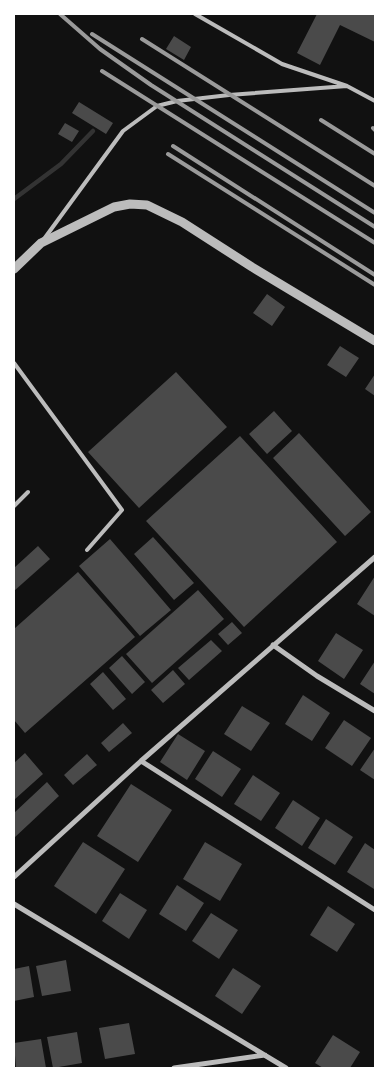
<svg xmlns="http://www.w3.org/2000/svg" width="389" height="1082" viewBox="0 0 389 1082" font-family="'Times New Roman',serif">
<style>
.lines{fill:none;stroke-linecap:round;stroke-linejoin:round}
.stream{stroke:#333;stroke-width:4.5}
.building{fill:#4a4a4a}
.service{stroke:#bcbcbc;stroke-width:4}
.minor{stroke:#bcbcbc;stroke-width:5}
.tertiary{stroke:#bcbcbc;stroke-width:9}
.rail{stroke:#9a9a9a;stroke-width:4}
</style>
<rect width="100%" height="100%" fill="#111"/>
<g class="lines">
<path class="stream" d="M14,199L61,164L93,131"/>
</g>
<path class="building" d="M317,14H375V42L340,25L320,65L297,53Z
M174,36L191,47L184,60L166,49Z
M79,102L113,123L106,134L72,113Z
M65,123L79,131L72,142L58,134Z
M267,294L285,307L272,326L253,313Z
M340,346L359,358L346,377L327,365Z
M176,372L227,427L139,508L88,452Z
M375,374V396L365,389Z
M274,411L292,431L267,454L249,434Z
M299,433L371,512L345,536L273,458Z
M240,436L337,542L244,627L146,521Z
M153,537L194,583L174,600L134,554Z
M110,539L171,610L140,636L79,566Z
M38,546L50,559L14,591V568Z
M78,572L135,637L25,733L14,720V629Z
M375,576V616L357,604Z
M198,590L224,619L152,683L126,654Z
M232,622L242,633L228,645L218,634Z
M336,633L363,650L344,679L318,661Z
M211,640L222,651L189,680L178,668Z
M122,656L145,682L132,694L109,668Z
M375,661V694L360,684Z
M173,670L185,684L163,703L151,690Z
M103,672L126,699L113,710L90,684Z
M303,695L330,713L312,741L285,724Z
M242,706L270,723L251,751L224,734Z
M344,720L371,738L352,766L325,748Z
M123,723L132,733L109,752L101,743Z
M178,734L205,751L187,780L160,762Z
M375,748V780L360,770Z
M213,751L241,769L222,797L195,779Z
M25,753L43,774L14,800V763Z
M87,754L97,765L73,785L64,775Z
M253,775L280,793L261,821L234,804Z
M47,782L59,796L14,838V813Z
M131,784L172,810L138,862L97,836Z
M293,800L320,818L302,846L275,828Z
M326,819L353,837L335,865L308,848Z
M83,842L125,869L96,914L54,886Z
M205,842L242,864L220,901L183,879Z
M365,843L375,850L374,889L347,872Z
M177,885L204,903L186,931L159,914Z
M120,893L147,910L129,939L102,921Z
M328,906L355,924L337,952L310,935Z
M211,913L238,930L219,959L192,941Z
M66,960L71,991L42,996L36,966Z
M29,966L34,997L14,1001V969Z
M233,968L261,986L242,1014L215,996Z
M129,1023L135,1054L105,1059L99,1028Z
M77,1032L82,1063L53,1068L47,1037Z
M333,1035L360,1052L350,1068H323L315,1063Z
M41,1039L46,1068H16L14,1043Z"/>
<g class="lines">
<path class="service" d="M195,14L282,64L347,86L375,101
M44,239L123,131L157,106L177,101L229,95L347,86
M14,363L122,510L87,550
M14,506L28,492"/>
<path class="minor" d="M273,645L317,676L375,711
M141,761L375,910
M14,877L141,761L375,557
M14,904L286,1068
M174,1068L265,1055"/>
<path class="tertiary" d="M14,269L41,243L114,207L130,204L147,205L182,222L252,267L375,341"/>
<path class="rail" d="M60,14L100,49L151,85L375,227
M92,34L375,213
M142,39L375,186
M102,71L375,243
M321,120L375,154
M373,128L375,130
M173,146L375,275
M168,154L375,285"/>
</g>
<rect width="389" height="1082" fill="none" stroke="#ffffff" stroke-width="30"/>
</svg>
